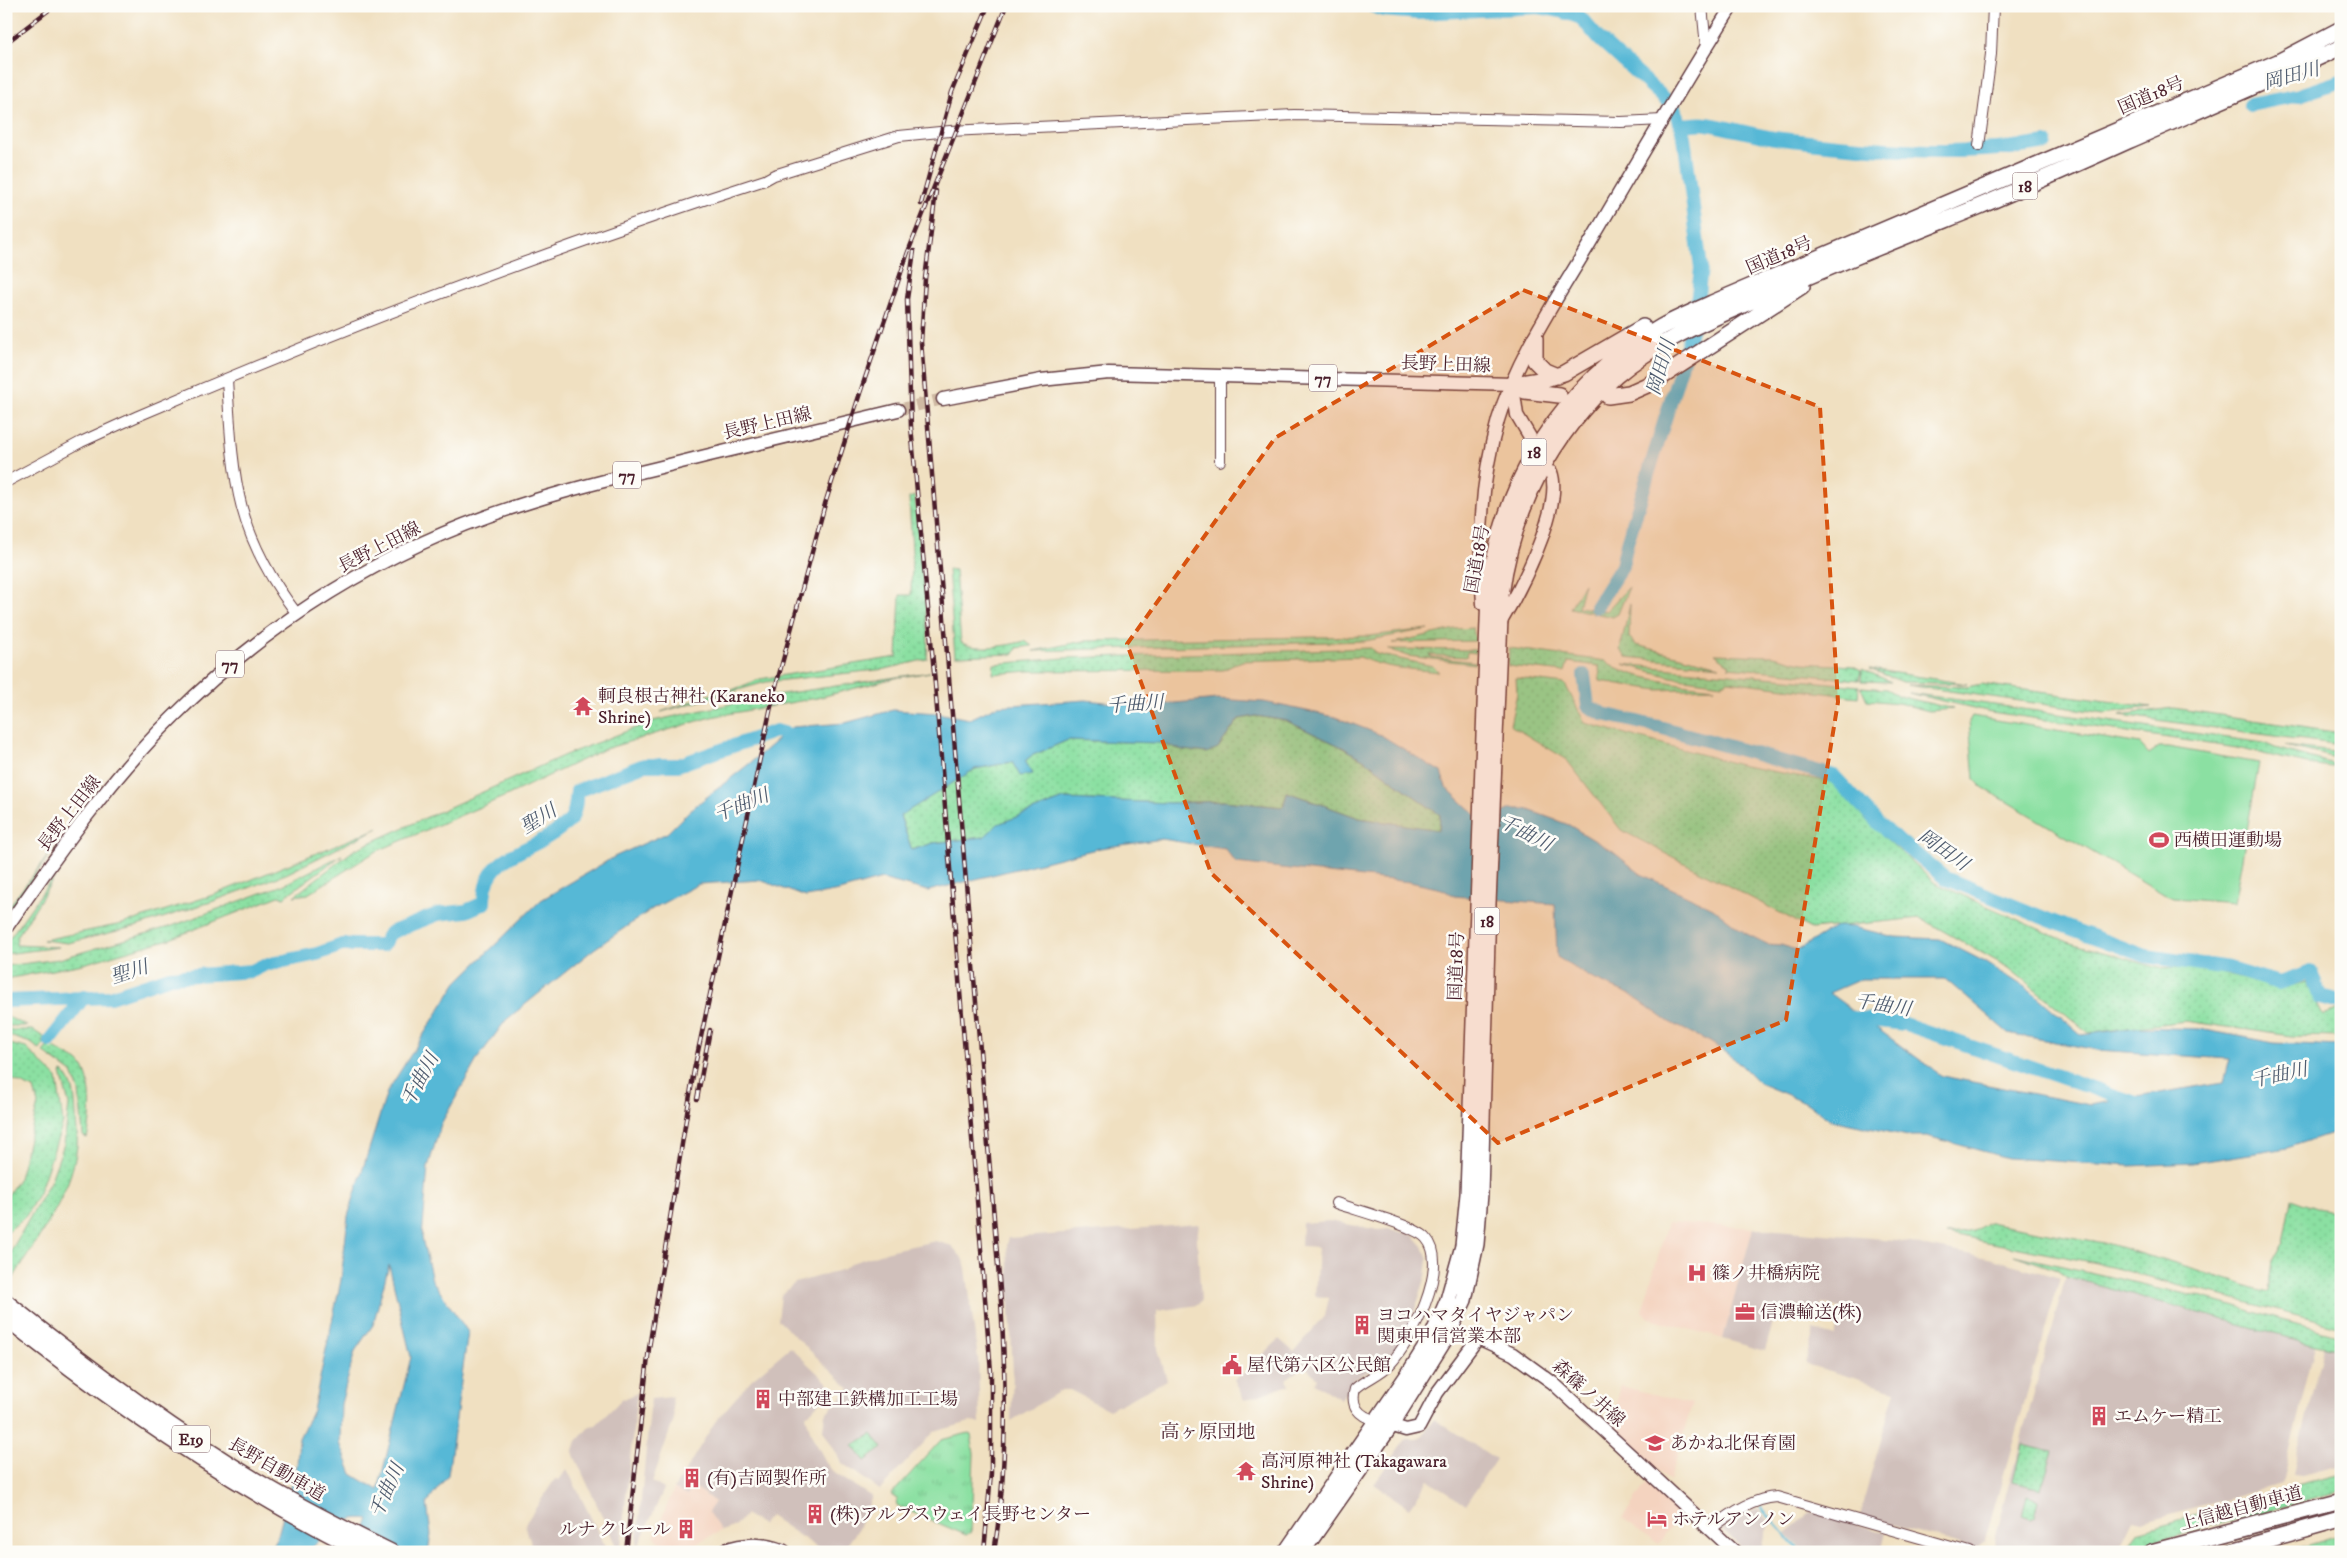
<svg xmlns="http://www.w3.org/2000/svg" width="2347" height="1558" viewBox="0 0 2347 1558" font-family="'IM FELL DW Pica','Noto Serif JP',serif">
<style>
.built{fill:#f4d3bf}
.industrial{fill:#d0c0bb}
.grass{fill:url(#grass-dots);stroke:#6a8066}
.park{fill:url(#park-tufts);stroke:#6a8066}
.pitch{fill:#8be0a2;stroke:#6a8066}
.water{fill:#57b8d6;stroke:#506c80;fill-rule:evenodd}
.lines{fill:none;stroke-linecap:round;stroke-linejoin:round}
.stream{stroke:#57b8d6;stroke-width:2.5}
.river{stroke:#57b8d6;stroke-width:14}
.major-tunnel{stroke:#cfb9a3;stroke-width:12;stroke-dasharray:12 6;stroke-linecap:butt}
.minor-casing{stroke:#633c42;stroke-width:12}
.major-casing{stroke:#633c42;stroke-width:15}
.highway-casing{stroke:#633c42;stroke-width:18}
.minor{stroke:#fff;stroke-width:10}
.major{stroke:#fff;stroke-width:12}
.highway{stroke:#fff;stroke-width:15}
.rail-casing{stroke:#4a1f2b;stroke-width:4.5}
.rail{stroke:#fdfcf7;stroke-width:2.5;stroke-dasharray:8;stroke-linecap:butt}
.marked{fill:#d8530f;fill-opacity:0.2;stroke:#d8530f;stroke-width:4;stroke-dasharray:10 6;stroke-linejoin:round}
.labels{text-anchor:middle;stroke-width:5;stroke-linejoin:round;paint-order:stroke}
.shield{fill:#fdfcf7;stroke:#806168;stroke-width:1}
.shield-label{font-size:16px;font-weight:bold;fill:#4a1f2b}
.street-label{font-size:18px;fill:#4a1f2b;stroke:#fdfcf7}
.poi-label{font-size:18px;fill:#4a1f2b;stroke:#fdfcf7;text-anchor:start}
.water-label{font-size:19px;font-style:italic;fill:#4f5c6f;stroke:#fdfcf7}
.neighbourhood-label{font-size:19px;fill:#4a1f2b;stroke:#fdfcf7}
</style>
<defs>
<pattern id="grass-dots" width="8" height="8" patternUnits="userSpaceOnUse" patternTransform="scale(1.25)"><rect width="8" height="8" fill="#8be0a2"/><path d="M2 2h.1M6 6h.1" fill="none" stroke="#79c08c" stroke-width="1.8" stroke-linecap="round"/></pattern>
<pattern id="park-tufts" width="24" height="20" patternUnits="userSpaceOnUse" patternTransform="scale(1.25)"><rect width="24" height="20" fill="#8be0a2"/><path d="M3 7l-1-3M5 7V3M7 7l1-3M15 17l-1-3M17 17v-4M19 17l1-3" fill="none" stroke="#79c08c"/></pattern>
</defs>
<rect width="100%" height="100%" fill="#fdfcf7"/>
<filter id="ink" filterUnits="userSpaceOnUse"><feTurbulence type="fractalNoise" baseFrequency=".02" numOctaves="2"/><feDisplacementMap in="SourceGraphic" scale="10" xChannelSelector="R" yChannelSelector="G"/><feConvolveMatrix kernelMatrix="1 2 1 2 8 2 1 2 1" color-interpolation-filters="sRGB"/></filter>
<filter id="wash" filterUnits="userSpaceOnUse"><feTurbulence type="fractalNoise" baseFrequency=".0096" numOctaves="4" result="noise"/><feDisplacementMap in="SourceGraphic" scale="20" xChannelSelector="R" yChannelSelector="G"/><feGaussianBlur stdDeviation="1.12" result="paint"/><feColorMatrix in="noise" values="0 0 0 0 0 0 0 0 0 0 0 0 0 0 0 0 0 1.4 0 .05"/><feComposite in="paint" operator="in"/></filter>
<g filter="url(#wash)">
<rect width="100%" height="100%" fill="#f0e0c1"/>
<path class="built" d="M1668,1222L1753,1228L1723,1339L1647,1317L1642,1311Z
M1621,1386L1692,1404L1670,1481L1610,1426Z
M1649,1479L1683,1508L1659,1544L1622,1519Z
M693,1486L715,1502L709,1512L721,1531L698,1542L689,1552H671L654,1536L674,1489L687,1495Z"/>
<path class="industrial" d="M1329,1221L1379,1230L1389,1229L1413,1235L1423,1246L1428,1259L1426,1276L1409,1328L1388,1359L1376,1368L1355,1378L1341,1400L1314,1383L1317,1378L1305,1366L1286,1379L1290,1385L1244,1400L1234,1379L1246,1372L1279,1339L1294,1352L1325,1315L1329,1298L1315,1296L1318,1247L1301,1246L1302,1223Z
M1199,1224L1197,1239L1201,1300L1198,1305L1157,1311L1158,1349L1167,1380L1109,1410L1070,1390H1062L1011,1421L1013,1373L1007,1244L1009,1238Z
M1753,1228L1896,1240L1993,1259L2060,1278L1985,1540L1975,1548L1859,1516L1895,1390L1805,1364L1814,1330L1835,1336L1842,1309L1822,1303L1818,1318L1806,1315L1804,1322L1775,1315L1765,1351L1723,1339Z
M936,1241L952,1246L964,1260L966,1268L978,1359L980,1423L970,1422L934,1432L880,1490L842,1463L823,1430L825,1414L850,1389L778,1320L781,1295L795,1283L844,1269L851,1263L892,1250Z
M2066,1276L2315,1345L2282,1483L2142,1522L2133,1520L2119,1549L2107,1552H1996L1995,1535Z
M790,1347L831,1386V1390L806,1416L811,1434L826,1462L833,1472L872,1497L857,1531L846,1546L837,1552H824L770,1516L762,1525L746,1515L733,1527L721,1531L708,1512L715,1502L693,1486L687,1496L674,1489L715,1422L751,1380Z
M2323,1347L2341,1350V1465L2303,1475L2293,1474Z
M637,1393L621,1545L616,1546L573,1453L577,1441L590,1426L596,1425L621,1400Z
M672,1397L674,1419L652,1482L664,1489L636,1551L651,1399Z
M1434,1419L1496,1459L1466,1505L1429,1480L1409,1508L1374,1484L1405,1439H1417L1423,1435Z
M567,1469L604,1544L606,1552H528L531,1544L525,1524L555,1479L559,1480Z
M1759,1508L1771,1523L1765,1531L1761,1552H1746L1722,1529Z
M1812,1511L1886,1533L1881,1552H1804L1786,1532Z"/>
<path class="grass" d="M915,496L928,635L927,659L886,669L766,682L661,712L712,694H722L760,679L897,657L900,595H911L912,552L909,498Z
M948,569L955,570L961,642C974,652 1010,645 1025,641L1032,646L1017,648L1014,654L955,656Z
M1584,583L1578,607L1606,611L1629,587L1618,614L1613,617L1570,608Z
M1630,604L1629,637L1636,645L1720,666L1626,657L1620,650Z
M1473,628L1476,641L1393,643L1455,629Z
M1428,629L1365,641L1033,651L1084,641L1369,636Z
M1371,648L1376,654L1433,666L1439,672C1413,669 1384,669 1360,657L1242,661L1223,670L1029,671L993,674L994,664L1064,658Z
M1509,648L1606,661C1628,679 1686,685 1715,688L1658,690L1600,681L1599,666L1568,662L1565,672L1508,666Z
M1388,649L1477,650L1476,653L1467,652L1466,657L1429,655L1431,657L1476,662L1475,664L1407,656Z
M1715,654L1774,656L1802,663L1853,666L1861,670L1859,680L1728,667L1730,665Z
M1623,664C1701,673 1780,677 1859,686L1858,697L1728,681L1722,684L1671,677Z
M1862,669L1891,682L1861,681Z
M1870,669L1967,684L1903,682Z
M930,672L895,678L817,698L711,717L605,749L506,796L375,852L308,894L294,896L354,850L565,755L653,721L762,697Z
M1516,678L1565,684L1585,723L1744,766L1831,782L1870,824L1935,883L2068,942L2159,968L2180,967L2216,972L2277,988L2307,982L2323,1015L2341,1009V1037L2291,1036L2185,1021L2089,1033L2009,968L1920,918L1811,929L1621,830L1566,759L1510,725L1517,693Z
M1981,684L2151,707L2105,713L1907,685L1967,687Z
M1861,687L1886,689L1899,696L1953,709L1929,711L1898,703L1867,700Z
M1909,693L2264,743L2275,748L2341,766V768L2307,764L2237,748L1991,712Z
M2173,708L2341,733V745L2120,715Z
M1256,716L1287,721L1342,747L1363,759L1440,815L1439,831L1359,818L1287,792L1283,807L1224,801L1171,803L1064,799L999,824L984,837L933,843L912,850L900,815L975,769L1012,762L1032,774L1025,761L1031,756L1068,740L1159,743L1183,750L1218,748L1239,719Z
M2285,746L2341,753V759Z
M378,828L286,874L214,901L138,926L68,943L43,940L122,924L216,894Z
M54,848L6,916V910Z
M342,855L284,897L279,896L170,939L83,964L6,979V966L59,959L172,926L283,885Z
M66,859L17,937L16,945L59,947L6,954V943Z
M6,1016L27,1026H6Z
M6,1030H33L45,1038L41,1041L44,1043L40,1050L31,1043L6,1035Z
M6,1043L26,1048L57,1078L63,1123L39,1193L26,1216L6,1233V1198L19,1178L38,1104L34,1089L6,1077Z
M48,1046L52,1050L54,1048C61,1052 73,1058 78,1061C94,1075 92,1119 87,1138L83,1136L79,1091L72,1073L43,1052Z
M63,1072C75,1084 75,1100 76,1115C76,1125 78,1136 77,1146C71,1200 31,1245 6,1291V1260L51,1180L64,1144L69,1105L61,1073Z
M2291,1199L2316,1208L2341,1212V1327L2096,1263L1946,1234C1961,1232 1976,1234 1988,1223H1994L2109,1244L2268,1292L2272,1262L2283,1242Z
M2014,1255L2199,1297L2341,1336V1350L2315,1345L2066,1276L2058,1270Z
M872,1434L883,1448L865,1461L853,1445Z
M2022,1444L2053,1451L2041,1489L2013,1482Z
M2341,1474V1492L2126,1549L2137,1532L2266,1496L2271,1503L2284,1500L2286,1488Z
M2027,1496L2039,1500L2035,1517L2031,1519L2022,1516Z
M2341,1535V1550L2285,1552Z"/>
<path class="park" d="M969,1433L971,1434L974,1454L971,1532L966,1535L907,1510L898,1506L897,1499L891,1495L941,1440Z"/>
<path class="pitch" d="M1972,716L2140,744L2149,754L2159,747H2168L2259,763L2234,903L2174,898L2162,893L1982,787L1974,779L1969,721Z"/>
<path class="water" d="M1218,699L1264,702L1335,717L1381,735L1441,772L1446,787L1482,821L1511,809H1526L1569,825L1612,851L1641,874L1713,908L1745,933L1767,944L1781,945L1797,950L1837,926L1853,927L1895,937L1940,939L1985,962L2031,991L2082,1035L2137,1027L2200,1029L2274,1043L2341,1046V1130L2287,1148L2193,1163L2130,1166L2008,1158L1927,1136H1908L1831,1120L1805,1102L1759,1083L1736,1060L1710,1042L1669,1022L1631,995L1591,978L1557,957L1555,904L1454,896L1442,889L1410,882L1236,863L1225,849L1162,839L1100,848L928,891L882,879L839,891L806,897L760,880L699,884L652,909L594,949L506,1020L478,1058L441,1124L428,1167L422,1238L432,1280L468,1332L448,1475L427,1503L431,1535L428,1552H357L369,1519C342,1514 325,1535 308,1552H268L278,1535L297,1465L299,1438L313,1410L341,1280L348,1216L387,1092L457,982L541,900L614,857L667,833L689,811L750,763L792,727L845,723L893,710L937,713L970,719L997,706L1086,700L1142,706ZM1256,716L1287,721L1342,747L1363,759L1440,815L1439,830L1359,818L1287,792L1283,807L1224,801L1171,803L1064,799L998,824L984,837L933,843L912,850L900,816L975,769L1012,762L1020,776L1033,774L1025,761L1031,756L1068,740L1159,743L1183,750L1207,753L1218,748L1239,719ZM1861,979H1945L2008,1033L2097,1050L2229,1059L2223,1082L2090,1105L1942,1076L1829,993ZM389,1265L411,1357L378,1490L352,1474L340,1443L341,1404L355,1351L373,1325Z"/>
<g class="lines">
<path class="stream" d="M1762,1507L1801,1552"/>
<path class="river" d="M1372,6L1383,10L1418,13L1539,7L1561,11L1581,18L1599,39L1674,107L1684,137L1701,268L1696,312L1682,364L1627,543L1622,566L1596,607
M2250,105L2299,95L2341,81
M1681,125C1689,125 1699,122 1707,124C1732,128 1756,136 1782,139C1866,149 1962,158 2046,143
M1584,675L1588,706L1603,714L1659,727L1834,776L1880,825L1945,878L2064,926L2146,956L2229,968L2279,983L2311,972L2320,997L2341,1002
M270,964L317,954L342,945H383L390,933L438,914L466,911L484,903C484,852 530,854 561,828C565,825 571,821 572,817C576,810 576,799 577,791L644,765H678L776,731L801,738
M6,1001L110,997L170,977L252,971L262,966
M1845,1017L1905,1024L2142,1105
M50,1041L84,997"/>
</g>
</g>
<g filter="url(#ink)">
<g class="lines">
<path class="major-tunnel" d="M898,410L943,399"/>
<defs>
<path id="minor" d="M1702,6L1706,47
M1979,146L1991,54L1993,6
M1220,375V461
M227,379C233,477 234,532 297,614
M6,482L81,442L138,416C343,328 552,248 765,180L774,175L899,136L950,131L1294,115L1621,122L1663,120
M1336,1203C1355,1210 1414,1225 1426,1238C1451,1266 1411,1342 1390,1364C1380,1375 1365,1379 1355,1389C1350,1406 1359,1416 1375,1420
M1711,1529C1728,1515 1754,1498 1777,1497L1969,1552"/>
<path id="major" d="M1513,386L1517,415L1530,437
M943,399L1041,380L1109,373L1513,384
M1483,604C1478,544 1481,479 1498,420C1517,356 1560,294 1594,236C1639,159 1684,82 1732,6
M1499,625C1518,594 1564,507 1551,472
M6,928C57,855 109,780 172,718C245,645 329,586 422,543C497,508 577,487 657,468C737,448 817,429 898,410
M1384,1423L1406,1430L1419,1427L1437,1393L1478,1338L1513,1354L1553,1383L1735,1552"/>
<path id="highway" d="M1535,338V361L1545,371L1557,376
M1513,384L1546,379L1564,373L1643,327
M1513,384L1525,391L1559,395
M1608,396L1629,393L1654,382L1802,286
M6,1302C87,1367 170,1429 260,1483C302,1508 346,1530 391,1552
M6,1318C118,1408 235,1487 364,1552
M724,1552C745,1544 763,1544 783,1552
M1286,1552L1410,1372L1432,1337L1448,1300L1463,1246L1468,1194L1489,592C1503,479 1561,385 1661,327C1677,318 1695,311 1712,303L2278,62L2341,29
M1302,1552L1391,1425L1448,1334L1464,1300L1476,1244L1480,1194L1488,903L1501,595C1512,510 1551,434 1616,376C1658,340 1709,320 1759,298C1830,266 1901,238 1973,209C2025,187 2077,164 2128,141C2199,110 2271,80 2341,47
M2151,1552L2341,1502
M2227,1552L2341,1520"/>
</defs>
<use href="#minor" class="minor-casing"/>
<use href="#major" class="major-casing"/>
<use href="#highway" class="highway-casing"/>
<use href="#minor" class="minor"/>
<use href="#major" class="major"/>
<use href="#highway" class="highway"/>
<defs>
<path id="rail" d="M6,43L54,6
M936,191L925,279L921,342L1001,1302C1006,1385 1008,1469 994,1552
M921,204L952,92L988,6
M914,251L907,299L911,427L934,672L991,1372V1473L984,1552
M697,1099L710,1030
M626,1552L649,1348L694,1070L773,697L825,504L860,393L908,252L1006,6"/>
</defs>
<use href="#rail" class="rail-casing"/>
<use href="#rail" class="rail"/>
</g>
</g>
<path class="marked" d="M1523,290L1820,407L1838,702L1786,1020L1498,1143L1211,873L1127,644L1275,438Z"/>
<defs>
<symbol id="temple-bare" viewBox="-9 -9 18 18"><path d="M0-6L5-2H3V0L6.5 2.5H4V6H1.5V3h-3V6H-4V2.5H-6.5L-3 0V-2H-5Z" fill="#d1495b" stroke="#fdfcf7" stroke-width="2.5" paint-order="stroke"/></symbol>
<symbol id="stadium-bare" viewBox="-9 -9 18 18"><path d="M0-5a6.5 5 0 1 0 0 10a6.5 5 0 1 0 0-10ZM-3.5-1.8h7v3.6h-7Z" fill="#d1495b" stroke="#fdfcf7" stroke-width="2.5" paint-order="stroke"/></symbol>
<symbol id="hospital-bare" viewBox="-9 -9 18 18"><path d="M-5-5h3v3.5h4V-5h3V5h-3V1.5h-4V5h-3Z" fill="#d1495b" stroke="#fdfcf7" stroke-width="2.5" paint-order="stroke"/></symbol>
<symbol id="office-bare" viewBox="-9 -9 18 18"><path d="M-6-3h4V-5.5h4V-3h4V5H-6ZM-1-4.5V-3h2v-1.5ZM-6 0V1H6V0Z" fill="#d1495b" stroke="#fdfcf7" stroke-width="2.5" paint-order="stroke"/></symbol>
<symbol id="building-bare" viewBox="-9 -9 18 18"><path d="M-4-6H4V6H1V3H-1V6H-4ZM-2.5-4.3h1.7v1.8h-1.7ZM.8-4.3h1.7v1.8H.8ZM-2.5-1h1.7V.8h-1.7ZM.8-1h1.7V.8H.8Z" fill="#d1495b" stroke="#fdfcf7" stroke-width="2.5" paint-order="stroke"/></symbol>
<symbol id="civic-bare" viewBox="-9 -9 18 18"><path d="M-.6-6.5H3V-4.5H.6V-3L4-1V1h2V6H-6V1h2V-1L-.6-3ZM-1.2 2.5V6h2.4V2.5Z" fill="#d1495b" stroke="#fdfcf7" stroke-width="2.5" paint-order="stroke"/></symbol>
<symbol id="school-bare" viewBox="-9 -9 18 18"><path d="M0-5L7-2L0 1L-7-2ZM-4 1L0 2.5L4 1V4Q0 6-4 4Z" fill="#d1495b" stroke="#fdfcf7" stroke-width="2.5" paint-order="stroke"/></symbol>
<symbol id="hotel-bare" viewBox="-9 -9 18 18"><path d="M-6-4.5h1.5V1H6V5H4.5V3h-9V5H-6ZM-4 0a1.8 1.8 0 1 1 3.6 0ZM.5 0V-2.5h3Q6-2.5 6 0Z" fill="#d1495b" stroke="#fdfcf7" stroke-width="2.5" paint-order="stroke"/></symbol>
</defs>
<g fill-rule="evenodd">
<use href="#temple-bare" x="569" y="692" width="28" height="28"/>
<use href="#stadium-bare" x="2145" y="826" width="28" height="28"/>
<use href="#hospital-bare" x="1683" y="1259" width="28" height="28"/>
<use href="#office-bare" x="1731" y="1298" width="28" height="28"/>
<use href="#building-bare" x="1348" y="1311" width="28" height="28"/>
<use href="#civic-bare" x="1218" y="1351" width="28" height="28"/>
<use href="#building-bare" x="749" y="1385" width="28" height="28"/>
<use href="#building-bare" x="2085" y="1402" width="28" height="28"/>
<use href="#school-bare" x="1641" y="1429" width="28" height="28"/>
<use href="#temple-bare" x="1232" y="1457" width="28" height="28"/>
<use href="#building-bare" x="678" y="1464" width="28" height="28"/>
<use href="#building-bare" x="801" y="1500" width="28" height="28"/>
<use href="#hotel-bare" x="1643" y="1505" width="28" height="28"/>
<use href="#building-bare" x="672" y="1515" width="28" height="28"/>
</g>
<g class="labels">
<g class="shield">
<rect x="2012.5" y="172.5" width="25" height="27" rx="4"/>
<rect x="1309" y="364.5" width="28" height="27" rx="4"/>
<rect x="1521.5" y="438.5" width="25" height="27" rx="4"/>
<rect x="613" y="461.5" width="28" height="27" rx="4"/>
<rect x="216" y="650.5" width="28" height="27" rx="4"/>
<rect x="1474.5" y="907.5" width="25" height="27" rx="4"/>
<rect x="172" y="1425.5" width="38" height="27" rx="4"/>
</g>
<g class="shield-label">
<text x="2025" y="192">18</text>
<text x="1323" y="384">77</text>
<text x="1534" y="458">18</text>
<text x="627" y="481">77</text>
<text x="230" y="670">77</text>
<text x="1487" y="927">18</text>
<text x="191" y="1445">E19</text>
</g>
<g class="street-label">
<text transform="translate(2151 95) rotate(-23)" y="6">国道18号</text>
<text transform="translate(1779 255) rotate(-23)" y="6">国道18号</text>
<text transform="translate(1446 364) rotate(2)" y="6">長野上田線</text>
<text transform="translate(767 423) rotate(-13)" y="6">長野上田線</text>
<text transform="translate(379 547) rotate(-27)" y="6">長野上田線</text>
<text transform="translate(1477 559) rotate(-80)" y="6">国道18号</text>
<text transform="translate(69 813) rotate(-52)" y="6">長野上田線</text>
<text transform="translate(1456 966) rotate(-88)" y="6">国道18号</text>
<text transform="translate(1589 1393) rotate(42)" y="6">森篠ノ井線</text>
<text transform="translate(277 1469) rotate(30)" y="6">長野自動車道</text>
<text transform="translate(2241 1508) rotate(-15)" y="6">上信越自動車道</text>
</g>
<g class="poi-label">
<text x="598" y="702">軻良根古神社 (Karaneko<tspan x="598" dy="21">Shrine)</tspan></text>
<text x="2174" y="846">西横田運動場</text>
<text x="1712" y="1279">篠ノ井橋病院</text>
<text x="1760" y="1318">信濃輸送(株)</text>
<text x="1377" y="1321">ヨコハマタイヤジャパン<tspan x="1377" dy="21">関東甲信営業本部</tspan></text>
<text x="1247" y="1371">屋代第六区公民館</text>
<text x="778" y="1405">中部建工鉄構加工工場</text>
<text x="2114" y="1422">エムケー精工</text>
<text x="1670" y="1449">あかね北保育園</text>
<text x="1261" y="1467">高河原神社 (Takagawara<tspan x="1261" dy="21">Shrine)</tspan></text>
<text x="707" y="1484">(有)吉岡製作所</text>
<text x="830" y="1520">(株)アルプスウェイ長野センター</text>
<text x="1672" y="1525">ホテルアンノン</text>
<text x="671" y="1535" text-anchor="end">ルナ クレール</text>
</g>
<g class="water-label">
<text transform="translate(2291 75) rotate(-15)" y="7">岡田川</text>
<text transform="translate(1660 367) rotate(-74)" y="7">岡田川</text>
<text transform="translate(1135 703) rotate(-4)" y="7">千曲川</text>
<text transform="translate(741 804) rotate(-22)" y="7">千曲川</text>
<text transform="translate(538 818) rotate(-32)" y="7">聖川</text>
<text transform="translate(1526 832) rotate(27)" y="7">千曲川</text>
<text transform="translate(1944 849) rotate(35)" y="7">岡田川</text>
<text transform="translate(129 971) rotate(-18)" y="7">聖川</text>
<text transform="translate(1883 1004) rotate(9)" y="7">千曲川</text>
<text transform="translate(2279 1074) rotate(-12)" y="7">千曲川</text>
<text transform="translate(419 1079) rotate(-62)" y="7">千曲川</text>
<text transform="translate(386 1490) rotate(-66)" y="7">千曲川</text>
</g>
<g class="neighbourhood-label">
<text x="1208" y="1438">高ヶ原団地</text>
</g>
</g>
<rect width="2347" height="1558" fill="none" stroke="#fdfcf7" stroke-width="25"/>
</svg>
